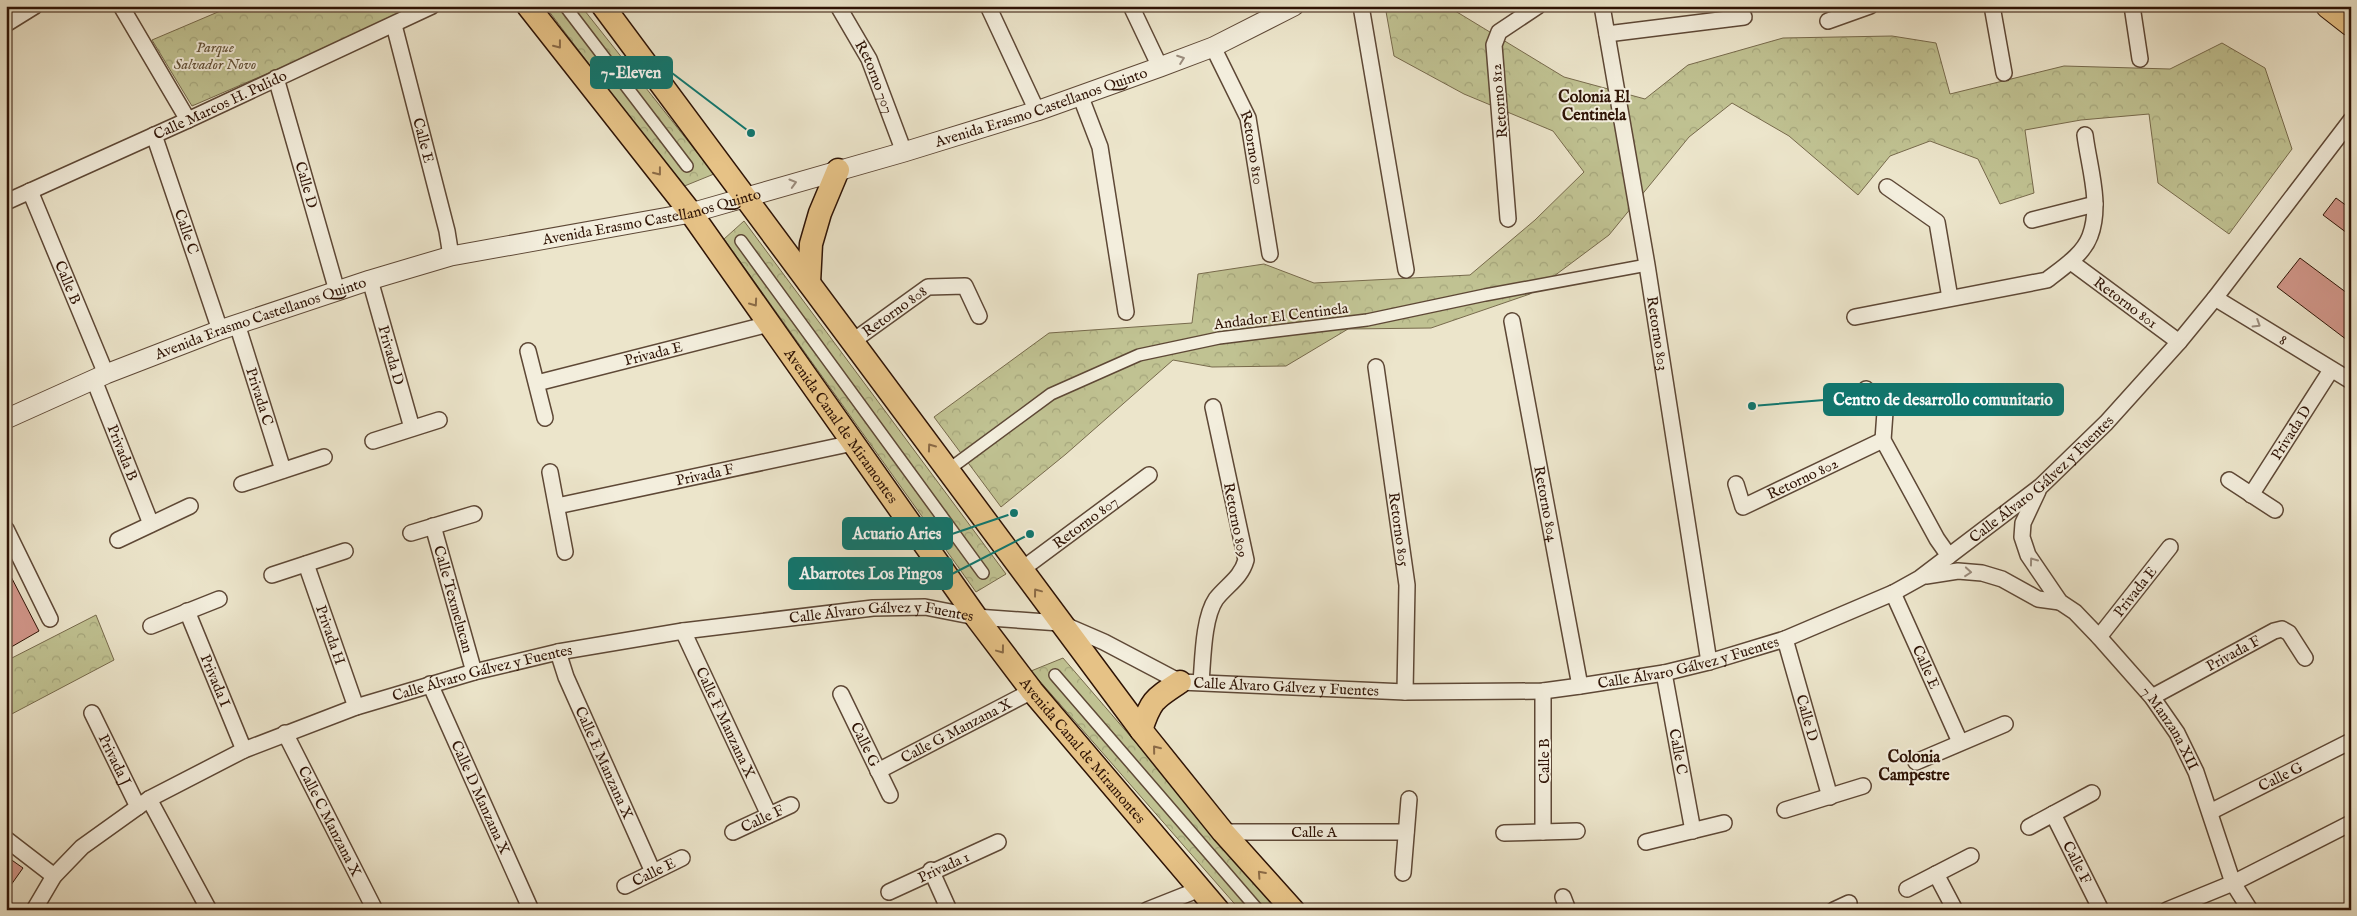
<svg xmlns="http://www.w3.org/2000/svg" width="2357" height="916" viewBox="0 0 2357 916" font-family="'IM FELL English',serif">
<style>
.park{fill:url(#park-crowns);stroke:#776a4c}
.building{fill:#d2978b;stroke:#2e1305}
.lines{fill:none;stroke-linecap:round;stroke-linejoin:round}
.pedestrian-casing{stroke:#5e4836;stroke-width:14}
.minor-casing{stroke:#5e4836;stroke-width:18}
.tertiary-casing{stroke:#5e4836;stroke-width:21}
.primary-casing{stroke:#2e1305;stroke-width:25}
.trunk-casing{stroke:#2e1305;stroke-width:26}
.pedestrian{stroke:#f3eedd;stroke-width:11}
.minor{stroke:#f3eedd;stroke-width:15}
.tertiary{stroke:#f3eedd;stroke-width:19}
.primary{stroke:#e6c286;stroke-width:22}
.trunk{stroke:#e6c286;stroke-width:24}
.oneway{stroke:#8a6a46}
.oneway2{stroke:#9a8b7c}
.labels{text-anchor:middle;stroke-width:4;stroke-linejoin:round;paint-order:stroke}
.park-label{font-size:15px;font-style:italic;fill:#615036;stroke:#f3eedd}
.street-label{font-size:15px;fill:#2e1305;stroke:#f3eedd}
.neighbourhood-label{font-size:16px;font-weight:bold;fill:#2e1305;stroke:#f3eedd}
.leader{fill:none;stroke:#0f766e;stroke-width:2}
.callout-dot{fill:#0f766e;stroke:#f3eedd;stroke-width:2}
.callout{fill:#0f766e;stroke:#0f766e;stroke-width:2}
.callout-label{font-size:16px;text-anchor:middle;font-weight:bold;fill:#fff}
</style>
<defs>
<pattern id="park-crowns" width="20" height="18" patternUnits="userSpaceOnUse" patternTransform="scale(1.25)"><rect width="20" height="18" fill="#c0c292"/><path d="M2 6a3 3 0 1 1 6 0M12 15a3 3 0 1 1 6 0" fill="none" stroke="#a5a67c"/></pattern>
</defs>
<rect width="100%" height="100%" fill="#ece5cb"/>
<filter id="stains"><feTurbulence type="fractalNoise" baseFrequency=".004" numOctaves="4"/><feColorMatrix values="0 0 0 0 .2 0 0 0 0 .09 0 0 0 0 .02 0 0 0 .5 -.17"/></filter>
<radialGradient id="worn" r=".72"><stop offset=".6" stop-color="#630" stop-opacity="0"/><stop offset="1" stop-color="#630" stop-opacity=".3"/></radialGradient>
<path class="park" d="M232,6H424L192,106L152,40Z
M545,6H581L714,174L682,187Z
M1385,6H1447L1564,77L1645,99L1688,65L1783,38L1892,36L1936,43L1950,94L2064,66L2170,69L2222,43L2265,68L2292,149L2229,234L2158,183L2149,114L2081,120L2025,130L2034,193L2000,204L1978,159L1930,141L1890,156L1858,195L1789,136L1732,103L1689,137L1609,235L1530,294L1431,328L1348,329L1286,366L1212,367L1173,360L1066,454L1001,507L934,417L1049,333L1192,323L1198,274L1264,264L1314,283L1470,275L1535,220L1584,172L1553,131L1464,94L1394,56Z
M744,221L1006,574L976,592L724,239Z
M96,615L114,660L6,717V661Z
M1063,658L1280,910H1240L1031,671Z"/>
<path class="building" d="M2336,198L2351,209V236L2323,215Z
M2300,258L2351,296V343L2277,287Z
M6,567L39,631L6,650Z
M6,856L23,868L6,892Z"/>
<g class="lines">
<defs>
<path id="pedestrian" d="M565,6L687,166
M741,241L983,573
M948,470L1051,394L1139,355L1219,338L1367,320L1485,295L1647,265
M1055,675L1258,910"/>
<g id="minor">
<path d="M121,6L188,120"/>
<path id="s1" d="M838,6L869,59L904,152"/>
<path d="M988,6L1037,111"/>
<path d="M1131,6L1160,67"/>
<path d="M1361,6L1406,270"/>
<path id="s2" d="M1602,6L1647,265L1709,662"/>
<path d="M1992,6L2004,73"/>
<path d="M2132,6L2140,59"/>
<path d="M1828,21L1870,6"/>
<path d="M6,24L35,6"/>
<path id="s3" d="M394,25L447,231L451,256"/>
<path d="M1607,34L1744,17"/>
<path id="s4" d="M1213,47L1248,118L1270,254"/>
<path id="s5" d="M276,78L337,291"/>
<path d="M1080,95L1100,147L1126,312"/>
<path id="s6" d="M154,135L220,330"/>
<path d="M1887,187L1937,222L1950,298"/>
<path id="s7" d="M30,191L106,374"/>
<path id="s8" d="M6,202L188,120L432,6"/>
<path d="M1508,219L1494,45L1499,32L1538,6"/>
<path d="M2032,220L2095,204"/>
<path id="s9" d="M2071,262L2179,342"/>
<path id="s10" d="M370,280L412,428"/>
<path id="s11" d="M2215,298L2351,381"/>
<path d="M1855,317L2047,280C2062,268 2083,255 2090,236C2102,204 2089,167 2085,135"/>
<path id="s12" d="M1512,321L1580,686"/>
<path id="s13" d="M237,324L283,470"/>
<path id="s14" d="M853,341L928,287L965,286L979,316"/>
<path d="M528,351L545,418"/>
<path id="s15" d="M1376,367L1407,585L1405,692"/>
<path id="s16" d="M94,380L151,524"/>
<path id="s17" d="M537,383L769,324"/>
<path d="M1866,389L1885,412L1883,440L1937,539L1949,556"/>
<path d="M373,441L439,420"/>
<path d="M550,472L565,552"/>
<path d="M2229,480L2275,510"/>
<path d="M242,484L324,457"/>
<path id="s18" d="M1736,484L1743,507L1883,440"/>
<path id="s19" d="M2038,491L2023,523L2022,537L2028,555L2060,602L2075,612L2099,637L2152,697L2177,733L2196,772L2233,883L2250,910"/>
<path id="s20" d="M2251,495L2331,370"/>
<path id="s21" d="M557,506L853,443"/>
<path id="s22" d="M433,526L474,672"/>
<path d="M6,529L50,619"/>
<path d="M411,533L474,514"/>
<path d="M118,540L190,506"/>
<path id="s23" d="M306,564L356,707"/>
<path id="s24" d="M1021,570L1149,475"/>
<path d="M272,575L345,551"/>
<path d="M1926,576L1958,571L1982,573L2002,579L2038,599L2060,602"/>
<path id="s25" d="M1893,593L1960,742"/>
<path id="s26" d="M187,611L244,750"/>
<path d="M151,626L219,599"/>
<path id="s27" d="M683,631L769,815"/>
<path id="s28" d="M2099,637L2170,547"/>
<path id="s29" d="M1785,639L1830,797"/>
<path id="s30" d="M558,652L566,677L653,872"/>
<path id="s31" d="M1664,673L1693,831"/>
<path d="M1201,682C1203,660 1203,618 1216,599C1227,585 1241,578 1246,560L1213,407"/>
<path id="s32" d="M430,684L531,910"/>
<path d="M1543,691V832"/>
<path id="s33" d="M841,694L890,795"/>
<path id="s34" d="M2152,697L2274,631L2282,629L2289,633L2305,658"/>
<path id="s35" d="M92,713L138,807"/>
<path id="s36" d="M285,733L375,910"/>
<path d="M1916,762L2005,724"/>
<path id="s37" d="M878,771L1032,691"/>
<path d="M149,799L209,910"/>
<path d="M1785,810L1863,786"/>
<path id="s38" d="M2210,812L2351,741"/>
<path id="s39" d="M2053,814L2101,910"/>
<path d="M2029,827L2092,793"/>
<path id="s40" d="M733,832L791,805"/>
<path id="s41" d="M1223,832H1406"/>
<path d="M1504,833L1577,831"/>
<path d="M6,839L54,876"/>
<path d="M1646,842L1724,823"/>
<path d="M931,870L949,910"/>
<path d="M1403,873L1409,799"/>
<path d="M1936,874L1955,910"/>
<path id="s42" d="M625,886L682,858"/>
<path d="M1907,889L1971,856"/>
<path id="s43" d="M889,892L998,842"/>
<path d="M1563,897L1568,910"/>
<path id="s44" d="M34,910L54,876L82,847L149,799L244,750L356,707L474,672L558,652L683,631L873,608L925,607L976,617L1060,623L1104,642L1180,682L1405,692L1543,691L1580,686L1664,673L1709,662L1785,639L1893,593L1920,578L2041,486L2106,423L2179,342L2215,298L2351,120"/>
<path d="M1147,910L1200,889"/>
<path d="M1834,910L1849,903"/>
<path d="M2167,910L2233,883L2351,823"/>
</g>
<g id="tertiary">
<path id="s45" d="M6,419L106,374L220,330L370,280L451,256L691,213L904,152L1037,111L1160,67L1213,47L1294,6"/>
</g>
<g id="primary">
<path id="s46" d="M528,6L691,213L976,617L1032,691L1218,910"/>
<path d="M603,6L1141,730L1223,832L1293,910"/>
<path d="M809,283L811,244L820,213L838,170"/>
<path d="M1141,730C1151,700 1154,699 1180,682"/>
</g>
<path id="trunk" d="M2328,6L2351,24"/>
</defs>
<use href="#pedestrian" class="pedestrian-casing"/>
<use href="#minor" class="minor-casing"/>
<use href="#tertiary" class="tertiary-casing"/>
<use href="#primary" class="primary-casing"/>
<use href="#trunk" class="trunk-casing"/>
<use href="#pedestrian" class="pedestrian"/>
<use href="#minor" class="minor"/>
<use href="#tertiary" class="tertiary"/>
<use href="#primary" class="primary"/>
<use href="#trunk" class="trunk"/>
</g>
<defs><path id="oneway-chevron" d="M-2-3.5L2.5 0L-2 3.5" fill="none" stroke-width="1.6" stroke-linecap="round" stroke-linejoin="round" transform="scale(1.25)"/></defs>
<g class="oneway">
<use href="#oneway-chevron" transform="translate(558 45) rotate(52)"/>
<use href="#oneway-chevron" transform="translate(658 172) rotate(52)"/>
<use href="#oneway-chevron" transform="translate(754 303) rotate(55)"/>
<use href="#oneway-chevron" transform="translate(931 447) rotate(-126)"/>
<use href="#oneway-chevron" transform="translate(1037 592) rotate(-127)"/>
<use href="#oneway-chevron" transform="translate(1001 650) rotate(53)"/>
<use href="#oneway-chevron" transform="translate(1156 749) rotate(-129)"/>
<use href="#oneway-chevron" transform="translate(1261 874) rotate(-132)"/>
</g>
<g class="oneway2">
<use href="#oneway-chevron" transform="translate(1181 59) rotate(-20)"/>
<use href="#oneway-chevron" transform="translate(793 183) rotate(-16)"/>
<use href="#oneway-chevron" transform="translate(2257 324) rotate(32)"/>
<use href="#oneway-chevron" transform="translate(2033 561) rotate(-126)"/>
<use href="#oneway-chevron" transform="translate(1968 572) rotate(5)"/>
</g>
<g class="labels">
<g class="park-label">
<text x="215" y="52">Parque<tspan x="215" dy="17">Salvador Novo</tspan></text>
</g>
<g class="street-label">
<text dy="5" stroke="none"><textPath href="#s1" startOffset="80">Retorno 707</textPath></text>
<text transform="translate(1499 101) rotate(-95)" y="5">Retorno 812</text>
<text dy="5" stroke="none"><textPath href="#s8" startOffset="235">Calle Marcos H. Pulido</textPath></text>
<text dy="5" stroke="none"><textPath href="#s45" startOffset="1084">Avenida Erasmo Castellanos Quinto</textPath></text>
<text dy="5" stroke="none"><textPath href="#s3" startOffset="119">Calle E</textPath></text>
<text dy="5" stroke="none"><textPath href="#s4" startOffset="109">Retorno 810</textPath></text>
<text dy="5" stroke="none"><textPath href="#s5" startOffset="111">Calle D</textPath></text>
<text dy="5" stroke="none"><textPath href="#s45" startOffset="679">Avenida Erasmo Castellanos Quinto</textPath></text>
<text dy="5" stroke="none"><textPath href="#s6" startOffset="102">Calle C</textPath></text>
<text dy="5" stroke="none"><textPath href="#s7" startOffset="99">Calle B</textPath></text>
<text dy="5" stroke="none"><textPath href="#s9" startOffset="68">Retorno 801</textPath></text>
<text dy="5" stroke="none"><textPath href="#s14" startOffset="51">Retorno 808</textPath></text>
<text transform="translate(1281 316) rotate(-7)" y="5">Andador El Centinela</text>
<text dy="5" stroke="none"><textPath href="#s45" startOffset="274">Avenida Erasmo Castellanos Quinto</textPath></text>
<text dy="5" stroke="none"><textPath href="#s2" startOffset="332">Retorno 803</textPath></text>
<text dy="5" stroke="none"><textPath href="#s11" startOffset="80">8</textPath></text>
<text dy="5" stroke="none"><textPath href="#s10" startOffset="78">Privada D</textPath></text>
<text dy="5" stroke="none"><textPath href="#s17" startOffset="120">Privada E</textPath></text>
<text dy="5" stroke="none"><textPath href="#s13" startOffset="76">Privada C</textPath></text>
<text dy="5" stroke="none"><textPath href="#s46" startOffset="524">Avenida Canal de Miramontes</textPath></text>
<text dy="5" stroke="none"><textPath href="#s20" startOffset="74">Privada D</textPath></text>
<text dy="5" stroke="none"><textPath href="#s16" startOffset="78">Privada B</textPath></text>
<text dy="5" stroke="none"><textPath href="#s21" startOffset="151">Privada F</textPath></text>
<text dy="5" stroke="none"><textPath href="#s18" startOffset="90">Retorno 802</textPath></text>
<text dy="5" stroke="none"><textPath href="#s44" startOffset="2155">Calle Álvaro Gálvez y Fuentes</textPath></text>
<text dy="5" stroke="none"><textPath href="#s12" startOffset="186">Retorno 804</textPath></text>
<text transform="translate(1236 520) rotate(79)" y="5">Retorno 809</text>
<text dy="5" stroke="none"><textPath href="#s24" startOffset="80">Retorno 807</textPath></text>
<text dy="5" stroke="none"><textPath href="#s15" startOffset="164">Retorno 805</textPath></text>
<text dy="5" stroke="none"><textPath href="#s28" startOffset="58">Privada E</textPath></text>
<text dy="5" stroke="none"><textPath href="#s22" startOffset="76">Calle Texmelucan</textPath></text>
<text dy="5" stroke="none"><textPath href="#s44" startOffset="925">Calle Álvaro Gálvez y Fuentes</textPath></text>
<text dy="5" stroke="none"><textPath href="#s23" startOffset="75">Privada H</textPath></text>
<text dy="5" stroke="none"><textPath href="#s34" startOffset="92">Privada F</textPath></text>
<text dy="5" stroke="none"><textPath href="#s44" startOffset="1750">Calle Álvaro Gálvez y Fuentes</textPath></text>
<text dy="5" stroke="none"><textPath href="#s25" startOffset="81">Calle E</textPath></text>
<text dy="5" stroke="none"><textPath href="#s44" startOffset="520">Calle Álvaro Gálvez y Fuentes</textPath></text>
<text dy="5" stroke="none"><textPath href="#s26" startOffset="75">Privada I</textPath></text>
<text dy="5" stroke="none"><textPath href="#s44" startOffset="1345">Calle Álvaro Gálvez y Fuentes</textPath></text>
<text dy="5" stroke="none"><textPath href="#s29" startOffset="82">Calle D</textPath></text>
<text dy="5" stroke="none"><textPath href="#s27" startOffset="101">Calle F Manzana X</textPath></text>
<text dy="5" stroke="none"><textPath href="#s19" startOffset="294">7 Manzana XII</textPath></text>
<text dy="5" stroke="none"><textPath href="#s37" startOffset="88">Calle G Manzana X</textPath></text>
<text dy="5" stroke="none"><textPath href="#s33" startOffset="56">Calle G</textPath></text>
<text dy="5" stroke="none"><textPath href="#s46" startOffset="929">Avenida Canal de Miramontes</textPath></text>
<text dy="5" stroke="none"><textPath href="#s31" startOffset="80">Calle C</textPath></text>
<text dy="5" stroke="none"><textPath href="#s35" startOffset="52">Privada J</textPath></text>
<text transform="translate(1544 761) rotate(-90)" y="5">Calle B</text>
<text dy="5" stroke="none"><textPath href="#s30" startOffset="120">Calle E Manzana X</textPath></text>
<text dy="5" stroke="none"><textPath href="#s38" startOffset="79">Calle G</textPath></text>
<text dy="5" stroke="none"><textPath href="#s32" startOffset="124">Calle D Manzana X</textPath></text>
<text dy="5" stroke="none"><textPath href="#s40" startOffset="32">Calle F</textPath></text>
<text dy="5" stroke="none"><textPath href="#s36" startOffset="99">Calle C Manzana X</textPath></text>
<text dy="5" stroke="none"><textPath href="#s41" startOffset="91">Calle A</textPath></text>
<text dy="5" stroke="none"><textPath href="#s39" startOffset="54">Calle F</textPath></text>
<text dy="5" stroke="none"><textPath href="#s43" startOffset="60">Privada 1</textPath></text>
<text dy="5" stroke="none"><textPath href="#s42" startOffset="32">Calle E</textPath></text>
</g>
<g class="neighbourhood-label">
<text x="1594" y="102">Colonia El<tspan x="1594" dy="18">Centinela</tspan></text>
<text x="1914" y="762">Colonia<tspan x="1914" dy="18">Campestre</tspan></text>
</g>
</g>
<path class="leader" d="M751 133L672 73M1752 406L1824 400M1014 513L952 534M1030 534L952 574"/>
<g class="callout-dot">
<circle cx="751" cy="133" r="5"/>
<circle cx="1752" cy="406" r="5"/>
<circle cx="1014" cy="513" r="5"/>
<circle cx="1030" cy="534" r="5"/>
</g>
<g class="callout">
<rect x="591" y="57" width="81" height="31" rx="5"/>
<rect x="1824" y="384" width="239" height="31" rx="5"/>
<rect x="843" y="518" width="109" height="31" rx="5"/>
<rect x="789" y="558" width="163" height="31" rx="5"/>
</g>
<g class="callout-label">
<text x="631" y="78">7-Eleven</text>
<text x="1943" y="405">Centro de desarrollo comunitario</text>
<text x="897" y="539">Acuario Aries</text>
<text x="871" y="579">Abarrotes Los Pingos</text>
</g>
<rect width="2357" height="916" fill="none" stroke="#ece5cb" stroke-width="25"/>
<rect x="8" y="8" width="2342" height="901" fill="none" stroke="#2e1305" stroke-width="2.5"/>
<rect x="12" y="12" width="2332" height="891" fill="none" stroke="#2e1305"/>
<rect width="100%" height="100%" filter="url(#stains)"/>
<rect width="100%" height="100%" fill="url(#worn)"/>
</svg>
